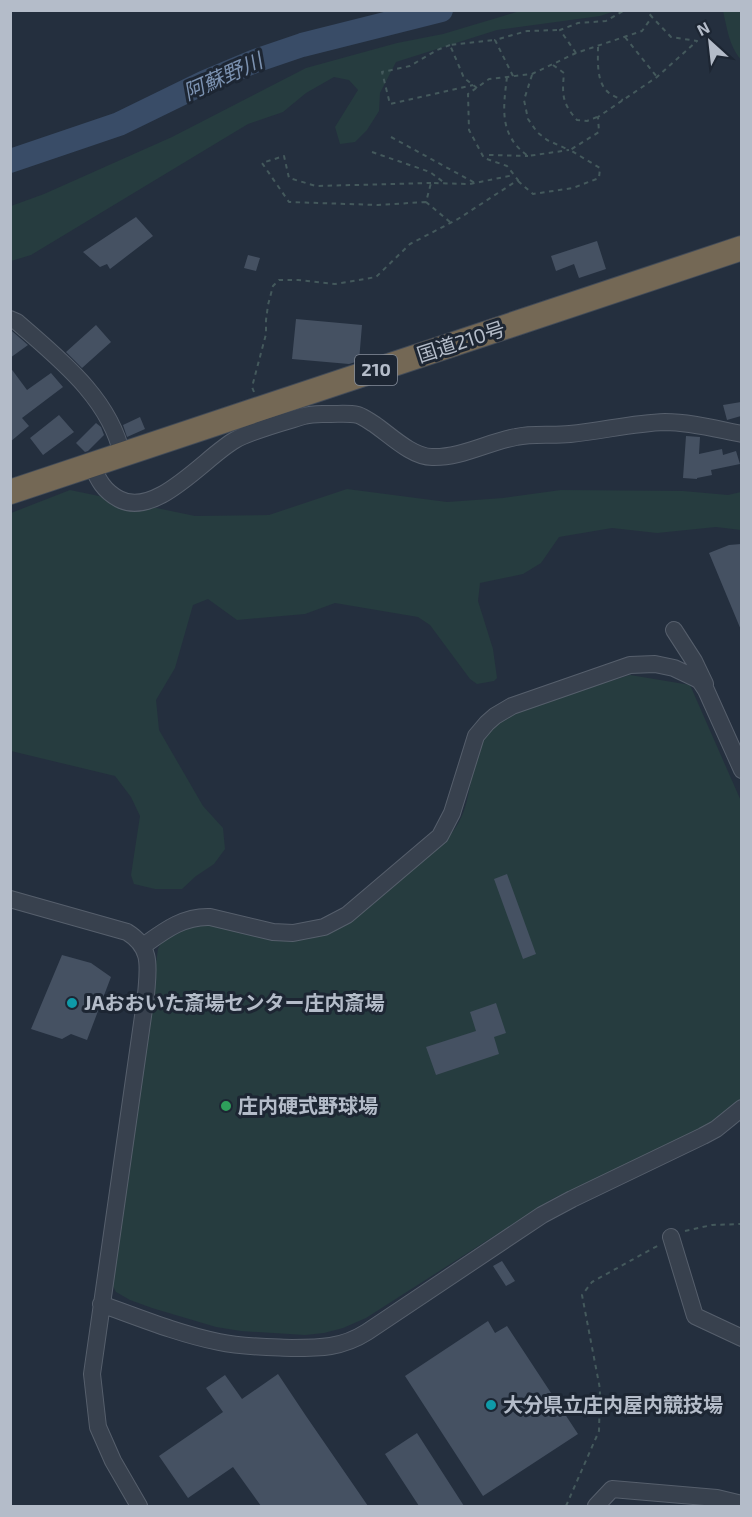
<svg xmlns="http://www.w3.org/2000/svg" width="752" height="1517" viewBox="0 0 752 1517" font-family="'Exo 2','Noto Sans JP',sans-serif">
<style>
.green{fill:#263c3f}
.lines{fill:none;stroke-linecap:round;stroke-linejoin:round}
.river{stroke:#394c67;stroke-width:24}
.building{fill:#455162}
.minor-casing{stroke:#565f6c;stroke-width:18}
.highway-casing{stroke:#434c59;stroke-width:26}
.path{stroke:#44595c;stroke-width:2;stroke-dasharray:4.5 4.5;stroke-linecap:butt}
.minor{stroke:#38414e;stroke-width:16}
.highway{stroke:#746855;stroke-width:24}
.culture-dot{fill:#0f9aa8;stroke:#1d2633;stroke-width:2}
.leisure-dot{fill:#2e9e5b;stroke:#1d2633;stroke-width:2}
.labels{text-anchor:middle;stroke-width:6;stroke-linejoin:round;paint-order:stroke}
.shield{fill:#1d2633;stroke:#878f9c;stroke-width:1.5}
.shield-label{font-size:18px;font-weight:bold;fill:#b4bcc9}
.street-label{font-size:20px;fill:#b4bcc9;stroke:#1d2633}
.poi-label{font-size:20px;font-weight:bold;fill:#b4bcc9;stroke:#1d2633;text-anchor:start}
.water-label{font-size:21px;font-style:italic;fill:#7c92b1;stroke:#1d2633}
</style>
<rect width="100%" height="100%" fill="#242f3e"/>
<path class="green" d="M520,11H615L600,16L497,30L396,62L380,93L379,111L367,130L355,142L340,144L335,127L358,90L349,80L334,77L306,93L283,112L248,124L31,255L11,261V206L44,194L172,137L306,68L397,43L443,34Z
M723,11H741V60C729,46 727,28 723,11Z
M347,489L447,502L503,498L561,490L683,491L728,495L741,492V530L716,527L657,533L612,528L559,537L541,563L523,574L480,583L478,601L493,649L497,678L494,681L477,684L470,679L430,625L418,617L335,603L305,614L237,620L208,599L193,605L175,668L156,700L159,730L203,806L223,828L225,849L214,864L196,876L182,889H155L134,884L131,875L140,816L131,797L115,776L11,751V513L70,490L195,516L269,515Z
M630,675L690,685L741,801V1099L728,1112L708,1126L552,1199L366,1318L343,1328L324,1333L305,1335L241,1331L216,1327L152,1308L130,1300L116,1292L111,1282L158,949L162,941L178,929L208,924L285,940H301L317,937L332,931L444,842C466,819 467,801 473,770C474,763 474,753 477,747C483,733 502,719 514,711Z"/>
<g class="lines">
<path class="river" d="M10,161L119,124L205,82L255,61L302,45L441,10"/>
</g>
<path class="building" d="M136,217L153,236L110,269L107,264L100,267L83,252Z
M597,241L606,269L579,278L574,264L556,271L551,256Z
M248,255L260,258L256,271L244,268Z
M296,319L362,325L359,361L349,364L292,359Z
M96,325L111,342L82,368L66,352Z
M12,331L28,345L10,358V332Z
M10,367L27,390L51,373L63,387L22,418L29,426L10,442Z
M741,402V416L727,420L723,405Z
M59,415L74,432L43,455L30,438Z
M140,417L145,429L127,437L123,425Z
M96,423L101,427L104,435L88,451L85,452L76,443Z
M686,436L700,437L699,454L722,449L723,455L736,451L740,464L711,470L712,475L697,478V479L683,478Z
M741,544V630L709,553L729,545Z
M507,874L536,954L523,959L494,879Z
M62,955L91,963L111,977L87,1040L71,1034L62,1039L31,1029Z
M496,1003L506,1033L494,1037L499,1054L436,1075L426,1047L476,1031L470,1012Z
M502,1261L515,1281L506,1286L493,1266Z
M488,1321L495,1333L507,1326L578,1434L483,1496L405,1376Z
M278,1374L306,1416L368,1506H261L233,1467L188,1498L159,1456L223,1412L206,1388L225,1375L242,1399Z
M417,1433L464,1506H419L385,1454Z"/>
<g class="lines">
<defs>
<path id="minor" d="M10,319L17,322C58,358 110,398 122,455
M92,465C98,480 104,491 119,499C156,519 206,456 235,440C253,430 284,422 304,416C313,413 322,414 331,414C340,414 349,413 358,415C364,417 369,421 374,424C390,435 412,457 432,457C461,458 488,442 516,437C534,433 552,436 570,434C602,431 633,423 665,422C691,422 716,429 742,434
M674,630L694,661L705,684
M10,899L127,932C153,948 148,968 146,995L92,1374L98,1427L113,1461L139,1506
M143,946C164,931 183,916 210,917L273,932L293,933L324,927L347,915L440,836L452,813L476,736L487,723L495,716L512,706L630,665L655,664L674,668L695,678L700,681L706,690L742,770
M671,1237L695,1316L742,1338
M101,1304C140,1318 179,1334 219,1342C243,1347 267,1347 292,1348C320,1348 342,1348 367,1332L542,1215L572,1199L703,1136L716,1129L742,1108
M596,1506L612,1489L717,1498L742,1504"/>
<path id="highway" d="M10,492L742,248"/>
</defs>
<use href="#minor" class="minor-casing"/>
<use href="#highway" class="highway-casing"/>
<path class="path" d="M625,37L657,77
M450,45L437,50L410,66L382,72L390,104L473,85
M598,47C598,61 596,83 609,93C613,96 618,98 623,100
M576,53L560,30L578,23L606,21L623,11L628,10
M553,65L564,73C562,95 562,103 577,120L587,121L597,117
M532,75L524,100L528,119L537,132L547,140L567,149
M513,76L495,40L527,31L560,30
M507,77C503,109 499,135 528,156L569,150
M477,88L464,78L450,45L495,40
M391,137L475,183
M372,152L430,172L446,184
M489,155L528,156
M518,181L533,194L573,188L599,178L600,168L570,150L599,132L598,117L657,77L697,41L671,37L652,17
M426,202L378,205L289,202L262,163L284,156L289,178L316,186L431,183
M450,222L426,202L431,183L470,184L514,175
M254,392L252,387L266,334V320L268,305L273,286L279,280H298L335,284L376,277L410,244L458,219L518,180L507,166L484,158L469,130L468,94L489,79L532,74L576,53L642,31L652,17L646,10
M685,1231L712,1225L742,1224
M566,1506L599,1431L600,1389L582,1295L592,1282L659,1245"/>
<use href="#minor" class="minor"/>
<use href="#highway" class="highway"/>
</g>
<g class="culture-dot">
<circle cx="72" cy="1003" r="6"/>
<circle cx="491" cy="1405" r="6"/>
</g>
<circle class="leisure-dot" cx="226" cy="1106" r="6"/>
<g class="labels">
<rect class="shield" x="355" y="355" width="42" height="30" rx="4.5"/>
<g class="shield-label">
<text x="376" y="376">210</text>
</g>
<g class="street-label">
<text transform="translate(461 342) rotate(-18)" y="7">国道210号</text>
</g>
<g class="poi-label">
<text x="84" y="1010">JAおおいた斎場センター庄内斎場</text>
<text x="238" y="1113">庄内硬式野球場</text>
<text x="503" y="1412">大分県立庄内屋内競技場</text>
</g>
<g class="water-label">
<text transform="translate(223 77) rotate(-24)" y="7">阿蘇野川</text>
</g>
</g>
<rect width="752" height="1517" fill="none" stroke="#b4bcc9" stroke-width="24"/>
<g transform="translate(710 42) rotate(333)" stroke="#1d2633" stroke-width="4.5" paint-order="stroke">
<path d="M0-4.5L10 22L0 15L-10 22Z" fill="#b4bcc9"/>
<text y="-9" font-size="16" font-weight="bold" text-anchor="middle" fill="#b4bcc9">N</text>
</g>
</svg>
